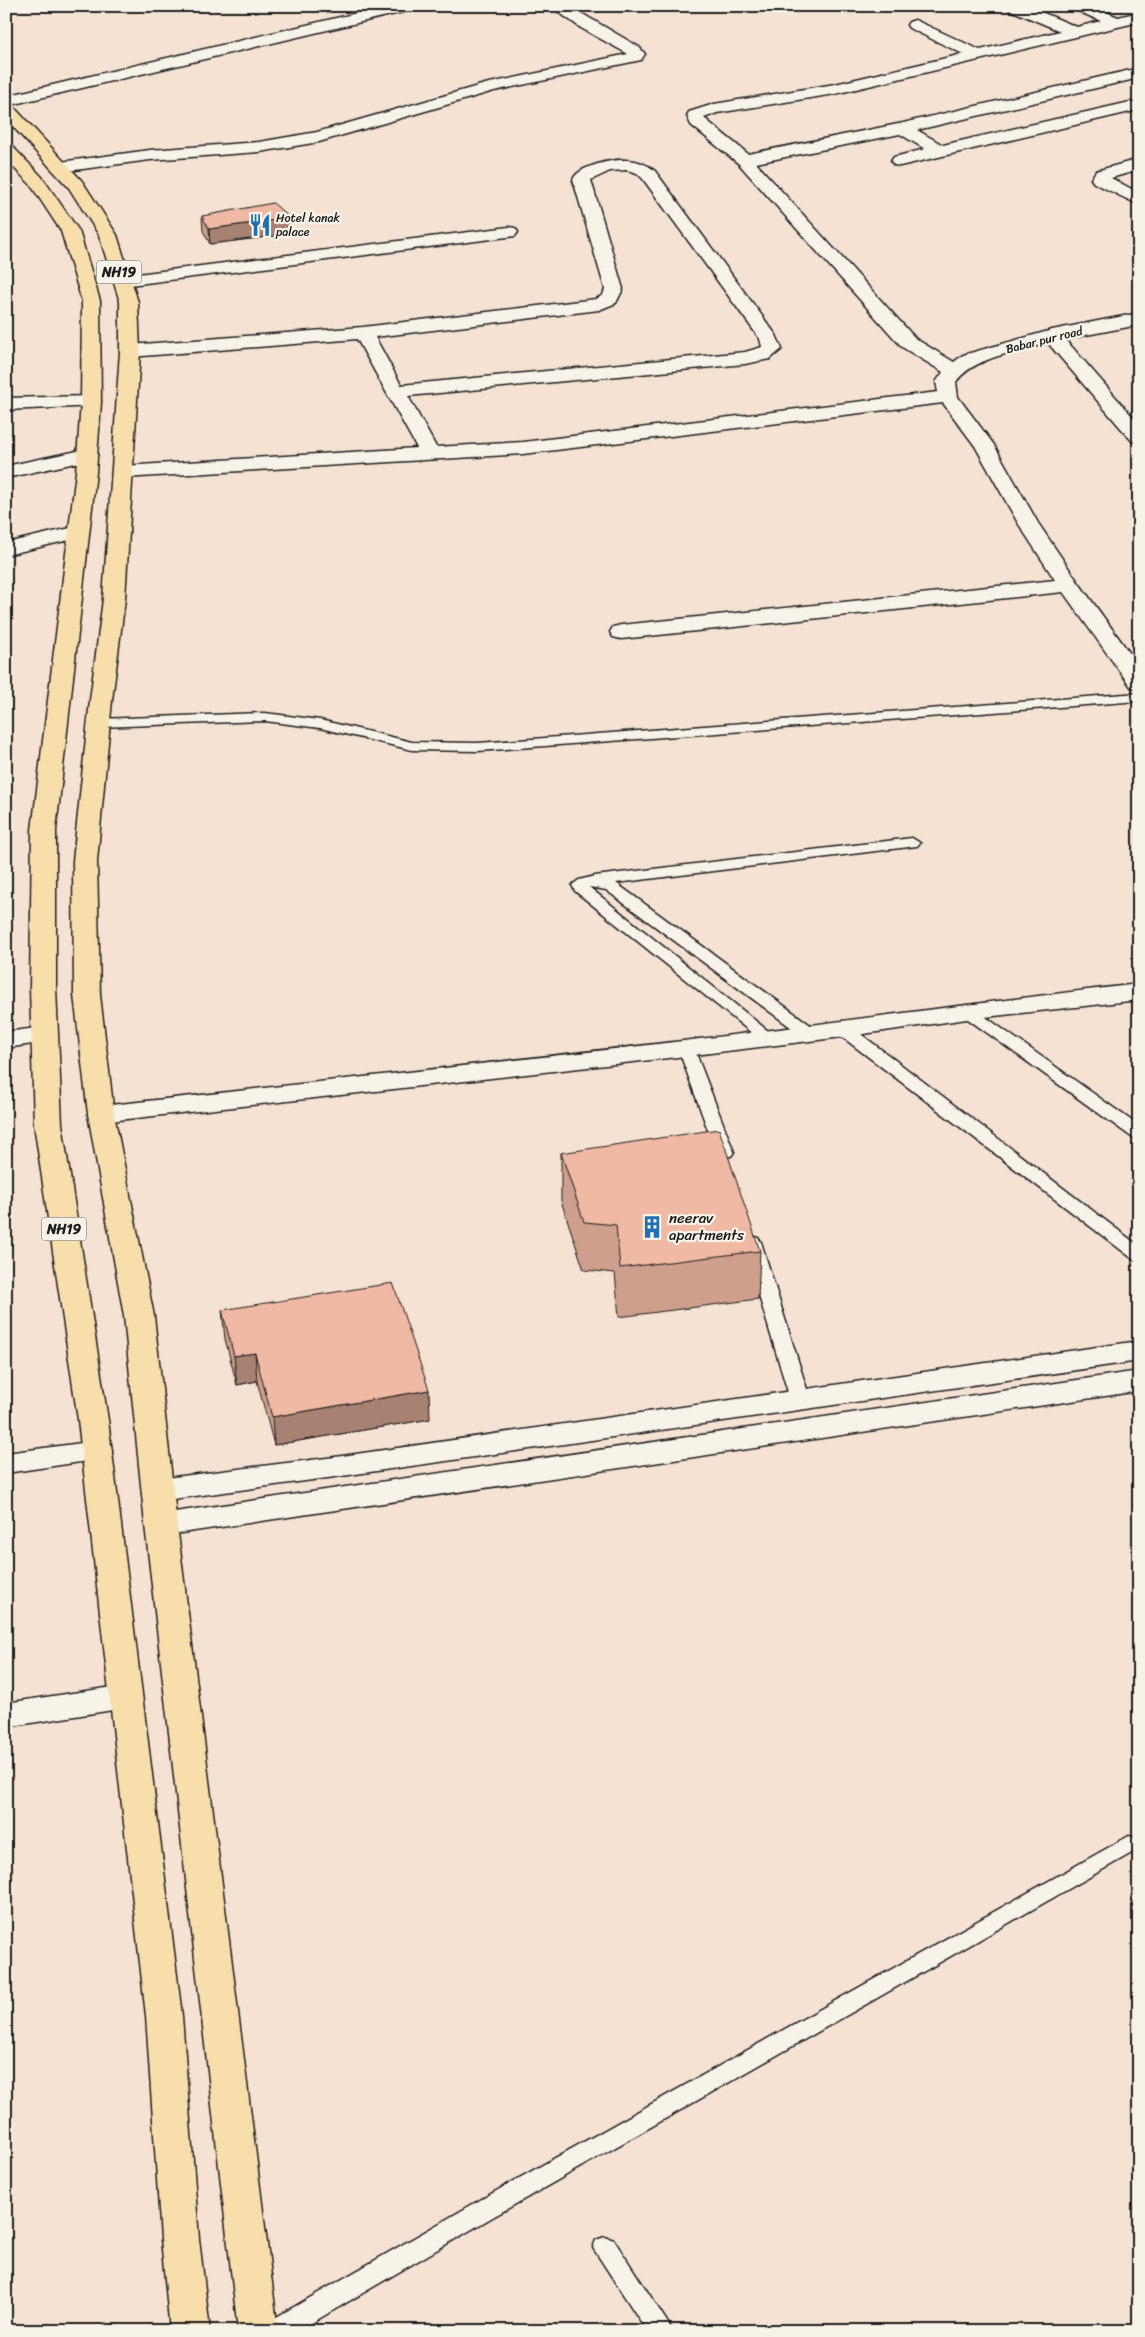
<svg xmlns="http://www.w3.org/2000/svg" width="1145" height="2337" viewBox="0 0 1145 2337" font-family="Sriracha,sans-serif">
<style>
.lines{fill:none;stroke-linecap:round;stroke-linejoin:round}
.service-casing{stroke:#1c1c1c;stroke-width:3}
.minor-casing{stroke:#1c1c1c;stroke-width:3}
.trunk-casing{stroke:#1c1c1c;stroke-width:3}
.service{fill:#f7f3e8;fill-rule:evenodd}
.minor{fill:#f7f3e8;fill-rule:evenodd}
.trunk{fill:#f8deab;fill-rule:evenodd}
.wall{fill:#ce9f8c;stroke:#1c1c1c}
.shaded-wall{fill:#a78272;stroke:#1c1c1c}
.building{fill:#efb9a3;stroke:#1c1c1c}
.labels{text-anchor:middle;stroke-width:4.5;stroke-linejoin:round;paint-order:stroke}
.far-poi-label{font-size:12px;fill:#1c1c1c;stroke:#f7f3e8;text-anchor:start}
.far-street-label{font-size:12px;fill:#1c1c1c;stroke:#f7f3e8}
.shield{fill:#f7f3e8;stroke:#5e5c59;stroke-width:1}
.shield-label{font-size:14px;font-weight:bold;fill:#1c1c1c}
.poi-label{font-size:15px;fill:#1c1c1c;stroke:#f7f3e8;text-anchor:start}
</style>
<rect width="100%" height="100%" fill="#f5e2d3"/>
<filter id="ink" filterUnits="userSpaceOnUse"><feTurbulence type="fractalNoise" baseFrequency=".02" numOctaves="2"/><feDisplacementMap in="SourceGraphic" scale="10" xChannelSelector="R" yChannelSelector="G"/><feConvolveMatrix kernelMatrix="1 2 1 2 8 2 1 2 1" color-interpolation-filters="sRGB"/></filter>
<g filter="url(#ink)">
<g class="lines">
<defs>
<path id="service" d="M1139,693V701L478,751L412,750L320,728L265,721L99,727L92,723L99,719L265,713L320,720L412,742L478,743Z
M912,838L920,843L917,846L616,883L816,1029L818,1033L816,1037H804L606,890L589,887L777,1038L775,1042H763L575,891L572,885L579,880L595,876Z
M967,1006L973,1008L1139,1126V1139L1133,1138L961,1014L959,1011L961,1008Z
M843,1024L849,1025L1139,1246V1261L1133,1259L837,1033L835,1029L837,1025Z
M686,1043L692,1044L694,1048L734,1152L731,1156H719L716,1152L678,1048L680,1044Z
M752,1236L758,1238L761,1242L810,1399L807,1404L800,1405L793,1404L790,1399L743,1242L746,1238Z
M1129,1836L1137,1838L1139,1842L1137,1850L491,2218L298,2331H263L266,2323L473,2204Z
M605,2237L614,2240L673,2331H647L593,2248L596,2240Z"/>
<path id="minor" d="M387,6H416L408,11L6,106V96Z
M550,6H569L639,47L645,54L641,60L494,91L319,142L259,152L150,160L60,172L54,171L51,167L54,163L60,162L150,150L259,142L317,132L485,84L628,54L581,28Z
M1005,6H1027L1077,27L1101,21L1073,9L1070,6H1092L1118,17L1139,12V22L835,94L717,113L704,118L748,154L903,123L1139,68V78L917,130L943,145L1130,102L1136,104L1138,107L1136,110L1130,112L900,166L894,165L891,161L894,157L925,149L900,134L756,163L916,339L954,362L963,355L1052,330L1139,313V325L1065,339L1139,424V443L1132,441L1048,343C1020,351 973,357 956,382L958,397L994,445L1038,523L1078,582L1139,666V689L1131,687L1063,592L621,639L613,637L610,632L613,627L621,625L1055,580L1018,523L975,446L943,403L523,454L123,478L116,476L113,472L116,468L123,466L417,448L357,339L130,357L123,355L120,351L123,347L130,345L363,327L596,299L603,295L605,289L573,180C577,166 613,159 626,160C637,160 647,164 655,171L776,335L782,349L770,359L745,364L408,396L436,447L523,442L938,392L936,382L943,372L902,347L739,164L691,125L687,116L689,112L714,104L835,84L963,54L909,28L907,25L909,22L915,20L980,50L1060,31L1008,9ZM627,170L637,173L643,179L760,339L762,347L745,352L401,385L375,337L599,310L616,303L623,289L591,180L610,171Z
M1139,159V170L1111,178L1139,193V205L1094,183L1091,179L1096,171Z
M509,227L515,228L518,232L515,236L122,286L116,285L113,281L116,277L122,276Z
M91,396L98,398L101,402L98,406L6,410V398Z
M87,449L94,451L97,455L94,459L6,478V466Z
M79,526L86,528L89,532L86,536L6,555V543Z
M1139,984V1000L967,1019L843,1037L686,1056L101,1122L91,1120L88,1114L91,1108L101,1106C298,1084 494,1063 691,1040C840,1022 989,1001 1139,984Z
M44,1027L53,1029L57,1035L53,1041L6,1048V1032Z
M1139,1341V1361L335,1477L158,1501L147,1498L143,1490L147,1482L158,1479L335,1457Z
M1139,1371V1391L161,1536L150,1533L145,1525L150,1517L161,1514Z
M97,1441L108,1444L112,1451L108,1458L6,1473V1453Z
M126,1685L138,1688L142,1697L138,1706L6,1727V1703Z"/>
<path id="trunk" d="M6,104L12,105L82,181L117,235L138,302L140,351L125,599L112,700L97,861L100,995L114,1114L154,1316L177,1525L278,2331H238L145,1525L124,1316L88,1114L74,995L73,861L90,700L103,599L120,351V302L99,235L69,188L6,119Z
M6,145L12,146L42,177L79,231L100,301L101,402L96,472L56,830V988L62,1124L108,1420L182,2016L199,2239L210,2331H170L161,2239L146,2016L78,1420L34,1124L30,988L32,830L76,472L81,402L82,301L61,231L30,184L6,160Z"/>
</defs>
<use href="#service" class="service-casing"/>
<use href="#minor" class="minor-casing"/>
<use href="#trunk" class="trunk-casing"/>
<use href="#service" class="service"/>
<use href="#minor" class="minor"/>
<use href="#trunk" class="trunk"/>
</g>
<path class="wall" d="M202,216L291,234L210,244L203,231Z
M561,1153L760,1251L758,1299L619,1317L615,1273L584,1270L561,1201Z
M222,1310L430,1419L274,1445L257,1381L237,1385L225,1339Z"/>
<path class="shaded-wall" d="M290,218L291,234L210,244L209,229Z
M255,1353L257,1381L237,1385L234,1356Z
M429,1390L430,1419L274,1445L272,1417Z"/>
<path class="building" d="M273,203L290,218L209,229L202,216Z
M719,1129L760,1251L620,1268L616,1225L584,1222L561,1153Z
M393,1283L429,1390L272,1417L255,1353L234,1356L222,1310Z"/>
</g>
<defs>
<symbol id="restaurant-bare" viewBox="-9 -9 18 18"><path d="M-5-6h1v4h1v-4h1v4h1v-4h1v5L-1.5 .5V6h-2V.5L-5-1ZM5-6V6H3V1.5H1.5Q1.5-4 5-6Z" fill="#1f6fb2" stroke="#f7f3e8" stroke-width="2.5" paint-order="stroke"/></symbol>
<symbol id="building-bare" viewBox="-9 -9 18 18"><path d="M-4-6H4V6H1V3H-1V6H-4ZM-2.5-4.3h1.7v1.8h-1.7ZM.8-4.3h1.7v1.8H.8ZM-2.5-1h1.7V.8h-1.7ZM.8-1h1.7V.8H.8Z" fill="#1f6fb2" stroke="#f7f3e8" stroke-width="2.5" paint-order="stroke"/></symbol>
</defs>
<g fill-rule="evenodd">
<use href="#restaurant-bare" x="244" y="209" width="32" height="32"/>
<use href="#building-bare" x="636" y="1211" width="32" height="32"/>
</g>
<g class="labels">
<g class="far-poi-label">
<text x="276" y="222">Hotel kanak<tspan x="276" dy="14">palace</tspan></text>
</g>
<g class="far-street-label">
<text transform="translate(1044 340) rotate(-14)" y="4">Babar pur road</text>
</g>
<g class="shield">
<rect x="96.5" y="260.5" width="45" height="23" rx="4"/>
<rect x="41.5" y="1217.5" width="45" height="23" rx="4"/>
</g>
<g class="shield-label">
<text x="119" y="277">NH19</text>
<text x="64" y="1234">NH19</text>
</g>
<g class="poi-label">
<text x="669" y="1223">neerav<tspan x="669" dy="17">apartments</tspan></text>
</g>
</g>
<rect width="1145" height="2337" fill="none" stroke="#f7f3e8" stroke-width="25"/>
<rect x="12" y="12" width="1120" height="2312" fill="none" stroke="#1c1c1c" stroke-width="2" filter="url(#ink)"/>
</svg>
